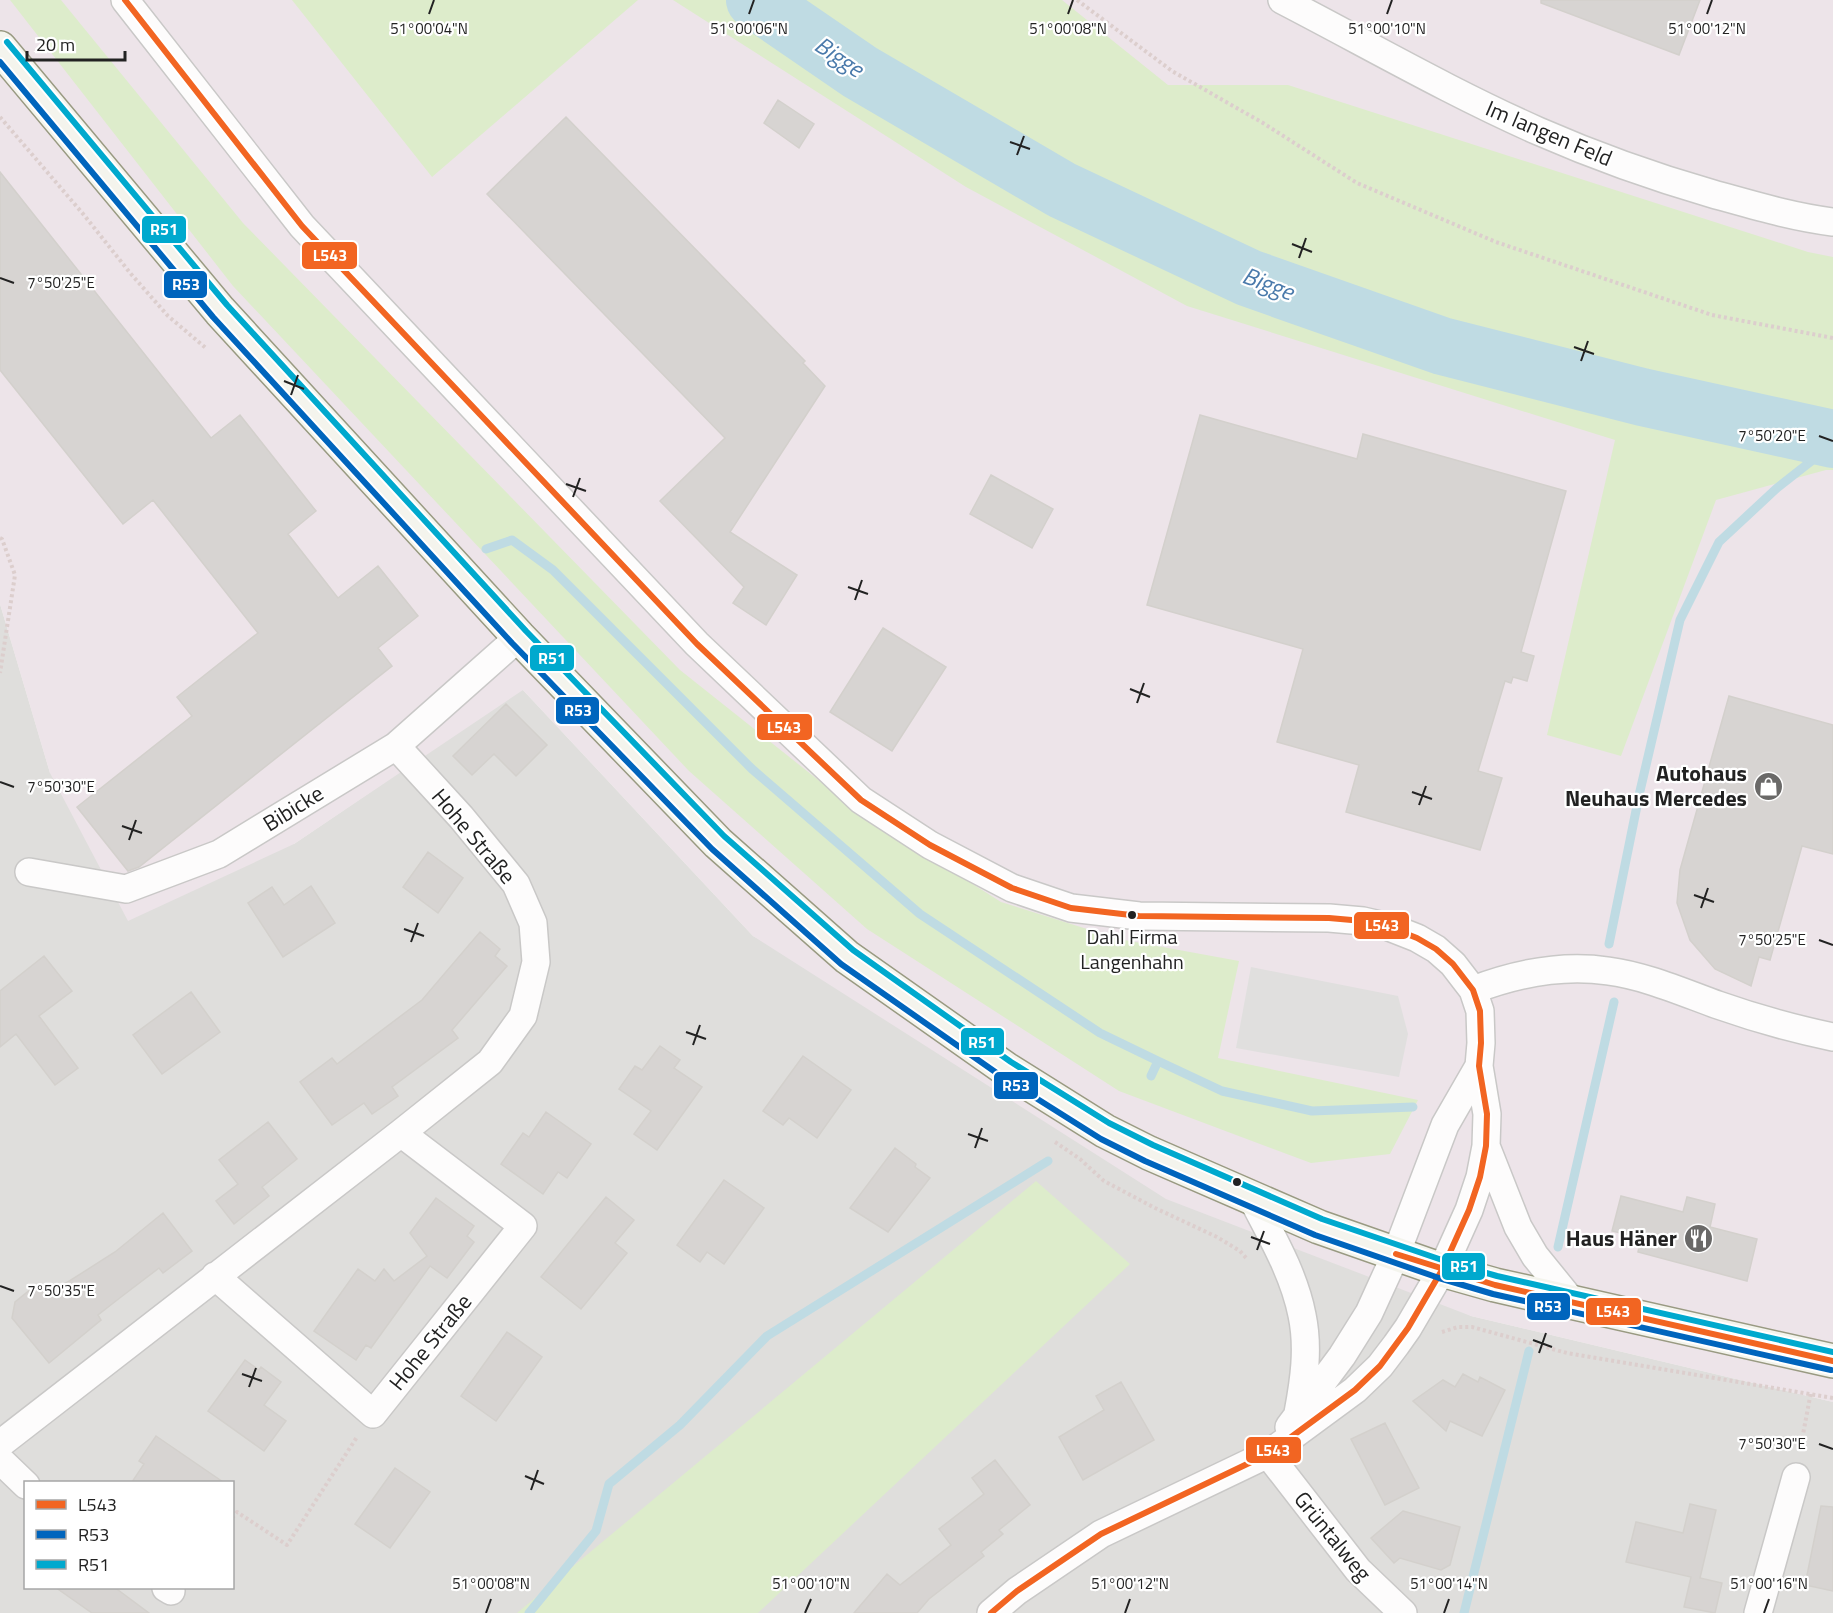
<svg xmlns="http://www.w3.org/2000/svg" width="1833" height="1613" viewBox="0 0 1833 1613" font-family="'Titillium Web',sans-serif">
<style>
.residential{fill:#dfdedc;fill-rule:evenodd}
.industrial{fill:#ede4e9}
.grass{fill:#ddeccb}
.parking{fill:#e0dfde}
.lines{fill:none;stroke-linecap:round;stroke-linejoin:round}
.stream{stroke:#bfdbe3;stroke-width:9}
.river{stroke:#bfdbe3;stroke-width:58}
.building{fill:#d7d4d2;stroke:#d3d0cc;stroke-width:1.5}
.street-casing{stroke:#c9c8c7;stroke-width:30}
.secondary-casing{stroke:#999a82;stroke-width:36}
.path{stroke:#dccecd;stroke-width:4;stroke-dasharray:3 3;stroke-linecap:butt}
.street{stroke:#fdfcfc;stroke-width:27}
.secondary{stroke:#f4f4ed;stroke-width:33}
.bus-1-casing{stroke:#fff;stroke-width:10}
.bus-2-casing{stroke:#fff;stroke-width:10}
.bus-3-casing{stroke:#fff;stroke-width:10}
.bus-1{stroke:#f26522;stroke-width:6}
.bus-2{stroke:#0065bd;stroke-width:6}
.bus-3{stroke:#00a9ce;stroke-width:6}
.ticks{fill:none;stroke:#222;stroke-width:2}
.bus-dot{fill:#222;stroke:#fff;stroke-width:2}
.labels{text-anchor:middle;stroke-width:4.5;stroke-linejoin:round;paint-order:stroke}
.bus-label{font-size:20px;fill:#222;stroke:#fff}
.street-label{font-size:22px;fill:#222;stroke:#fff}
.poi-label{font-size:22px;font-weight:bold;fill:#222;stroke:#fff;text-anchor:end}
.water-label{font-size:24px;font-style:italic;fill:#4a7aab;stroke:#fff}
.ticks-label{font-size:15px;text-anchor:middle;fill:#222;stroke:#fff;stroke-width:4.5;stroke-linejoin:round;paint-order:stroke}
.line-badge{stroke:#fff;stroke-width:2}
.badge-label{font-size:16px;text-anchor:middle;font-weight:bold;fill:#fff}
</style>
<rect width="100%" height="100%" fill="#f0eeeb"/>
<path class="residential" d="M0,604L50,773L294,844L522,689L753,936L1471,1316L1833,1402V1613H0ZM26,1482H232V1588H26Z"/>
<path class="industrial" d="M0,0H1833V1402L1471,1316L1166,1199L753,936L523,690L294,844L128,921L50,773L0,604Z"/>
<path class="grass" d="M10,0H61L243,223L680,670L856,810L1001,902L1119,939L1239,961L1218,1058L1418,1100L1390,1154L1311,1163L1119,1091L867,929L689,771L233,286Z
M292,0H638L432,177Z
M673,0H1062L1168,85H1288L1808,252L1833,257V470H1826L1716,500L1621,756L1547,735L1615,440L1187,306L966,187Z
M1036,1181L1130,1264L758,1613H517Z"/>
<path class="parking" d="M1251,967L1398,996L1408,1034L1399,1077L1236,1048Z"/>
<g class="lines">
<path class="stream" d="M486,549L512,540L553,570L752,769L920,914L1100,1033L1158,1061
M1609,944L1640,791L1680,620L1719,542L1777,488L1833,444
M1151,1076L1158,1061L1222,1091L1312,1111L1413,1107
M1558,1247L1614,1002
M529,1613L596,1531L609,1484L680,1425L767,1336L1048,1161
M1464,1613L1529,1351"/>
<path class="river" d="M755,0L860,72L1062,190L1249,278L1442,346L1642,397L1833,439"/>
</g>
<path class="building" d="M1541,0H1700L1679,55L1541,3Z
M778,100L814,124L799,148L764,123Z
M566,117L805,361L803,363L825,386L730,532L797,575L766,625L733,603L744,587L660,501L725,438L487,194Z
M0,172L211,438L240,415L316,511L288,534L338,598L378,566L418,616L378,648L392,666L139,867L128,871L77,807L192,716L177,697L258,633L153,500L123,524L0,370Z
M1200,415L1357,459L1363,434L1566,491L1521,652L1534,656L1527,681L1513,677L1511,683L1505,681L1478,771L1502,778L1480,850L1346,812L1359,765L1277,742L1303,649L1147,605Z
M991,475L1053,509L1032,548L970,514Z
M883,628L946,667L892,751L830,712Z
M1729,696L1833,725V854L1802,846L1770,960L1759,957L1751,986L1715,969L1690,940L1677,903L1680,870Z
M506,704L547,745L516,776L494,754L472,775L453,756Z
M428,852L463,878L438,913L403,887Z
M311,886L335,923L283,957L248,903L272,887L284,905Z
M480,932L500,949L495,956L507,966L452,1030L458,1038L392,1087L398,1096L372,1114L364,1103L332,1125L300,1082L332,1058L337,1064L422,1000Z
M44,956L72,991L39,1016L78,1068L55,1085L16,1034L0,1047V991Z
M191,992L220,1032L162,1074L133,1035Z
M660,1046L680,1060L674,1068L702,1087L657,1150L634,1134L651,1111L619,1089L635,1066L642,1070Z
M803,1056L851,1090L817,1138L789,1118L783,1125L763,1111Z
M546,1112L591,1144L567,1178L558,1172L543,1194L501,1164L523,1133L529,1137Z
M268,1122L297,1159L262,1187L269,1196L234,1224L216,1201L238,1184L219,1160Z
M895,1148L916,1164L915,1167L930,1178L888,1232L850,1208Z
M724,1180L764,1208L724,1264L707,1252L700,1262L677,1245Z
M1621,1196L1683,1212L1687,1197L1715,1204L1710,1227L1757,1239L1747,1281L1638,1252L1641,1238L1612,1231Z
M606,1197L634,1220L615,1243L627,1253L581,1309L541,1277Z
M436,1198L474,1226L467,1236L474,1242L447,1278L430,1266L371,1348L366,1345L356,1360L314,1331L358,1269L375,1281L384,1269L394,1281L427,1256L410,1233Z
M163,1213L192,1251L163,1273L159,1268L121,1297L98,1315L101,1320L49,1363L12,1318L15,1302L31,1289L52,1292L115,1252Z
M507,1332L542,1357L496,1421L461,1396Z
M245,1360L259,1370L261,1367L281,1382L264,1405L286,1421L264,1451L208,1411Z
M1463,1374L1478,1382L1480,1377L1505,1390L1482,1436L1450,1421L1446,1431L1413,1401L1443,1380L1455,1387Z
M1121,1382L1154,1440L1083,1480L1059,1437L1104,1410L1096,1396Z
M1385,1423L1419,1488L1385,1505L1351,1439Z
M156,1436L223,1482H132L144,1464L139,1461Z
M995,1460L1030,1505L999,1530L1003,1534L981,1552L984,1556L929,1599L917,1613H854L887,1574L900,1585L951,1545L939,1529L984,1494L972,1478Z
M395,1468L430,1492L390,1548L355,1524Z
M1690,1504L1716,1510L1700,1578L1722,1583L1715,1613L1684,1607L1691,1577L1626,1562L1636,1522L1683,1533Z
M1821,1506L1833,1507V1591L1805,1585Z
M1403,1511L1460,1527L1450,1565L1441,1570L1400,1558L1394,1563L1371,1538Z
M55,1587H114L149,1613H92Z"/>
<g class="lines">
<defs>
<path id="street" d="M125,0L302,226L697,644L861,800L930,845L1012,888L1071,908L1139,916L1329,918L1363,921L1389,927L1417,938L1436,949L1453,964L1473,990L1480,1011L1481,1043L1479,1066L1487,1114L1486,1146L1480,1177L1469,1210L1442,1270L1408,1328L1396,1345L1380,1366L1355,1390L1268,1454L1101,1534L1017,1591L991,1613
M1282,0C1367,44 1450,92 1538,131C1595,156 1654,177 1713,194C1753,205 1792,217 1833,222
M29,872L126,889L219,854L396,746L519,637
M1473,990C1515,974 1562,964 1608,971C1646,976 1682,992 1718,1005C1755,1018 1794,1029 1833,1037
M1486,1146L1518,1227L1535,1256L1574,1304
M1253,1200C1272,1237 1294,1274 1302,1315C1309,1348 1304,1381 1298,1413
M215,1276L373,1414L523,1226L401,1133
M1289,1427L1342,1356L1369,1313L1396,1254L1445,1125L1479,1066
M0,1444L401,1133L490,1062L523,1016L536,962L533,923L516,884L461,817L396,746
M1268,1454L1358,1570L1403,1613
M0,1460L26,1485
M166,1588L171,1591
M1758,1613L1796,1477"/>
<path id="secondary" d="M0,48L220,311L519,637L718,843L847,957L1006,1069L1105,1131L1149,1153L1319,1227L1442,1270L1495,1285L1833,1361"/>
</defs>
<use href="#street" class="street-casing"/>
<use href="#secondary" class="secondary-casing"/>
<path class="path" d="M1077,0L1172,71L1263,123L1357,183L1496,242L1712,315L1833,338
M0,117L84,215L131,274L168,316L207,349
M0,538L2,539L15,575L0,673
M1055,1142L1080,1159L1104,1181L1155,1208L1217,1237L1240,1251L1247,1259
M1442,1332L1458,1327H1472L1567,1353L1833,1398
M1800,1450L1811,1392
M232,1518L237,1512L287,1545L357,1437"/>
<use href="#street" class="street"/>
<use href="#secondary" class="secondary"/>
<defs>
<path id="bus-1" d="M125,0L302,226L697,644L861,800L930,845L1012,888L1071,908L1139,916L1329,918L1363,921L1389,927L1417,938L1436,949L1453,964L1473,990L1480,1011L1481,1043L1479,1066L1487,1114L1486,1146L1480,1177L1469,1210L1442,1270L1408,1328L1380,1366L1355,1390L1268,1454L1101,1534L1017,1591L991,1613
M1396,1254L1495,1285L1833,1361"/>
<path id="bus-2" d="M0,62L213,317L512,643L712,849L841,964L1001,1076L1101,1139L1145,1161L1315,1235L1439,1278L1493,1294L1831,1370"/>
<path id="bus-3" d="M7,42L227,305L526,631L724,836L853,950L1011,1062L1109,1123L1153,1145L1322,1219L1445,1261L1497,1276L1833,1352"/>
</defs>
<use href="#bus-1" class="bus-1-casing"/>
<use href="#bus-2" class="bus-2-casing"/>
<use href="#bus-3" class="bus-3-casing"/>
<use href="#bus-1" class="bus-1"/>
<use href="#bus-2" class="bus-2"/>
<use href="#bus-3" class="bus-3"/>
</g>
<path class="ticks" d="M429,14L434,0M749,14L754,0M1068,14L1073,0M1387,14L1392,0M1707,14L1712,0M1010,142L1030,149M1017,155L1024,136M1292,244L1312,252M1299,258L1306,238M0,278L14,283M1574,347L1594,354M1581,361L1588,341M284,381L304,389M291,395L298,375M1819,436L1833,441M566,484L586,491M573,497L580,478M848,587L868,594M855,600L862,580M1130,689L1150,697M1137,703L1144,683M0,782L14,787M1412,792L1432,799M1419,805L1426,786M122,826L142,833M129,840L136,820M1694,895L1714,902M1701,908L1708,888M404,929L424,936M1819,940L1833,945M411,942L418,923M686,1032L706,1039M693,1045L700,1025M968,1134L988,1141M975,1148L982,1128M1251,1237L1270,1244M1257,1250L1264,1231M0,1286L14,1291M1533,1340L1552,1347M1539,1353L1546,1333M242,1374L262,1381M249,1387L256,1368M1819,1444L1833,1449M525,1476L544,1484M531,1490L538,1470M486,1613L491,1599M805,1613L811,1599M1125,1613L1130,1599M1444,1613L1449,1599M1764,1613L1769,1599"/>
<defs>
<symbol id="shop-disc" viewBox="-11 -11 22 22"><circle r="9.5" fill="#6a6968" stroke="#fff"/><path d="M-5-2.5h2.3a2.7 3.5 0 0 1 5.4 0H5L5.5 6h-11ZM-1.5-2.5h3a1.5 2.3 0 0 0-3 0Z" fill="#fff"/></symbol>
<symbol id="restaurant-disc" viewBox="-11 -11 22 22"><circle r="9.5" fill="#6a6968" stroke="#fff"/><path d="M-5-6h1v4h1v-4h1v4h1v-4h1v5L-1.5 .5V6h-2V.5L-5-1ZM5-6V6H3V1.5H1.5Q1.5-4 5-6Z" fill="#fff"/></symbol>
</defs>
<g fill-rule="evenodd">
<use href="#shop-disc" x="1752" y="770" width="33" height="33"/>
<use href="#restaurant-disc" x="1682" y="1222" width="33" height="33"/>
</g>
<g class="bus-dot">
<circle cx="1132" cy="915" r="5"/>
<circle cx="1237" cy="1182" r="5"/>
</g>
<g class="labels">
<g class="bus-label">
<text x="1132" y="944">Dahl Firma<tspan x="1132" dy="25">Langenhahn</tspan></text>
</g>
<g class="street-label">
<text transform="translate(1549 133) rotate(23)" y="8">Im langen Feld</text>
<text transform="translate(293 808) rotate(-32)" y="8">Bibicke</text>
<text transform="translate(474 836) rotate(50)" y="8">Hohe Straße</text>
<text transform="translate(430 1342) rotate(-51)" y="8">Hohe Straße</text>
<text transform="translate(1333 1536) rotate(51)" y="8">Grüntalweg</text>
</g>
<g class="poi-label">
<text x="1747" y="781">Autohaus<tspan x="1747" dy="25">Neuhaus Mercedes</tspan></text>
<text x="1677" y="1246">Haus Häner</text>
</g>
<g class="water-label">
<text transform="translate(839 57) rotate(34)" y="8">Bigge</text>
<text transform="translate(1268 284) rotate(21)" y="8">Bigge</text>
</g>
</g>
<g class="ticks-label">
<text x="1387" y="34">51°00'10"N</text>
<text x="429" y="34">51°00'04"N</text>
<text x="749" y="34">51°00'06"N</text>
<text x="1068" y="34">51°00'08"N</text>
<text x="1707" y="34">51°00'12"N</text>
<text x="61" y="288">7°50'25"E</text>
<text x="1772" y="441">7°50'20"E</text>
<text x="61" y="792">7°50'30"E</text>
<text x="1772" y="945">7°50'25"E</text>
<text x="61" y="1296">7°50'35"E</text>
<text x="1772" y="1449">7°50'30"E</text>
<text x="491" y="1589">51°00'08"N</text>
<text x="811" y="1589">51°00'10"N</text>
<text x="1130" y="1589">51°00'12"N</text>
<text x="1449" y="1589">51°00'14"N</text>
<text x="1769" y="1589">51°00'16"N</text>
</g>
<g class="line-badge">
<rect x="141" y="215" width="46" height="29" rx="6" fill="#00a9ce"/>
<rect x="301" y="241" width="57" height="29" rx="6" fill="#f26522"/>
<rect x="163" y="270" width="45" height="29" rx="6" fill="#0065bd"/>
<rect x="529" y="644" width="46" height="28" rx="6" fill="#00a9ce"/>
<rect x="555" y="696" width="45" height="29" rx="6" fill="#0065bd"/>
<rect x="756" y="713" width="57" height="28" rx="6" fill="#f26522"/>
<rect x="1353" y="911" width="57" height="29" rx="6" fill="#f26522"/>
<rect x="960" y="1027" width="45" height="29" rx="6" fill="#00a9ce"/>
<rect x="993" y="1071" width="46" height="29" rx="6" fill="#0065bd"/>
<rect x="1441" y="1252" width="45" height="29" rx="6" fill="#00a9ce"/>
<rect x="1526" y="1292" width="45" height="29" rx="6" fill="#0065bd"/>
<rect x="1585" y="1297" width="57" height="29" rx="6" fill="#f26522"/>
<rect x="1245" y="1436" width="57" height="28" rx="6" fill="#f26522"/>
</g>
<g class="badge-label">
<text x="164" y="235">R51</text>
<text x="330" y="261">L543</text>
<text x="186" y="290">R53</text>
<text x="552" y="664">R51</text>
<text x="578" y="716">R53</text>
<text x="784" y="733">L543</text>
<text x="1382" y="931">L543</text>
<text x="982" y="1048">R51</text>
<text x="1016" y="1091">R53</text>
<text x="1464" y="1272">R51</text>
<text x="1548" y="1312">R53</text>
<text x="1613" y="1317">L543</text>
<text x="1273" y="1456">L543</text>
</g>
<rect x="24" y="1481" width="210" height="108" fill="#ffffff" stroke="#a7a7a7" stroke-width="1.5"/>
<rect x="36" y="1500" width="30" height="9" fill="#f26522" stroke="#a7a7a7" stroke-width="1.5"/>
<text x="78" y="1511" font-size="18" fill="#222222">L543</text>
<rect x="36" y="1530" width="30" height="9" fill="#0065bd" stroke="#a7a7a7" stroke-width="1.5"/>
<text x="78" y="1541" font-size="18" fill="#222222">R53</text>
<rect x="36" y="1560" width="30" height="9" fill="#00a9ce" stroke="#a7a7a7" stroke-width="1.5"/>
<text x="78" y="1571" font-size="18" fill="#222222">R51</text>
<path d="M27 51v9h98v-9" fill="none" stroke="#222222" stroke-width="3"/>
<text x="36" y="51" font-size="18" fill="#222222" stroke="#ffffff" stroke-width="4.5" paint-order="stroke">20 m</text>
</svg>
